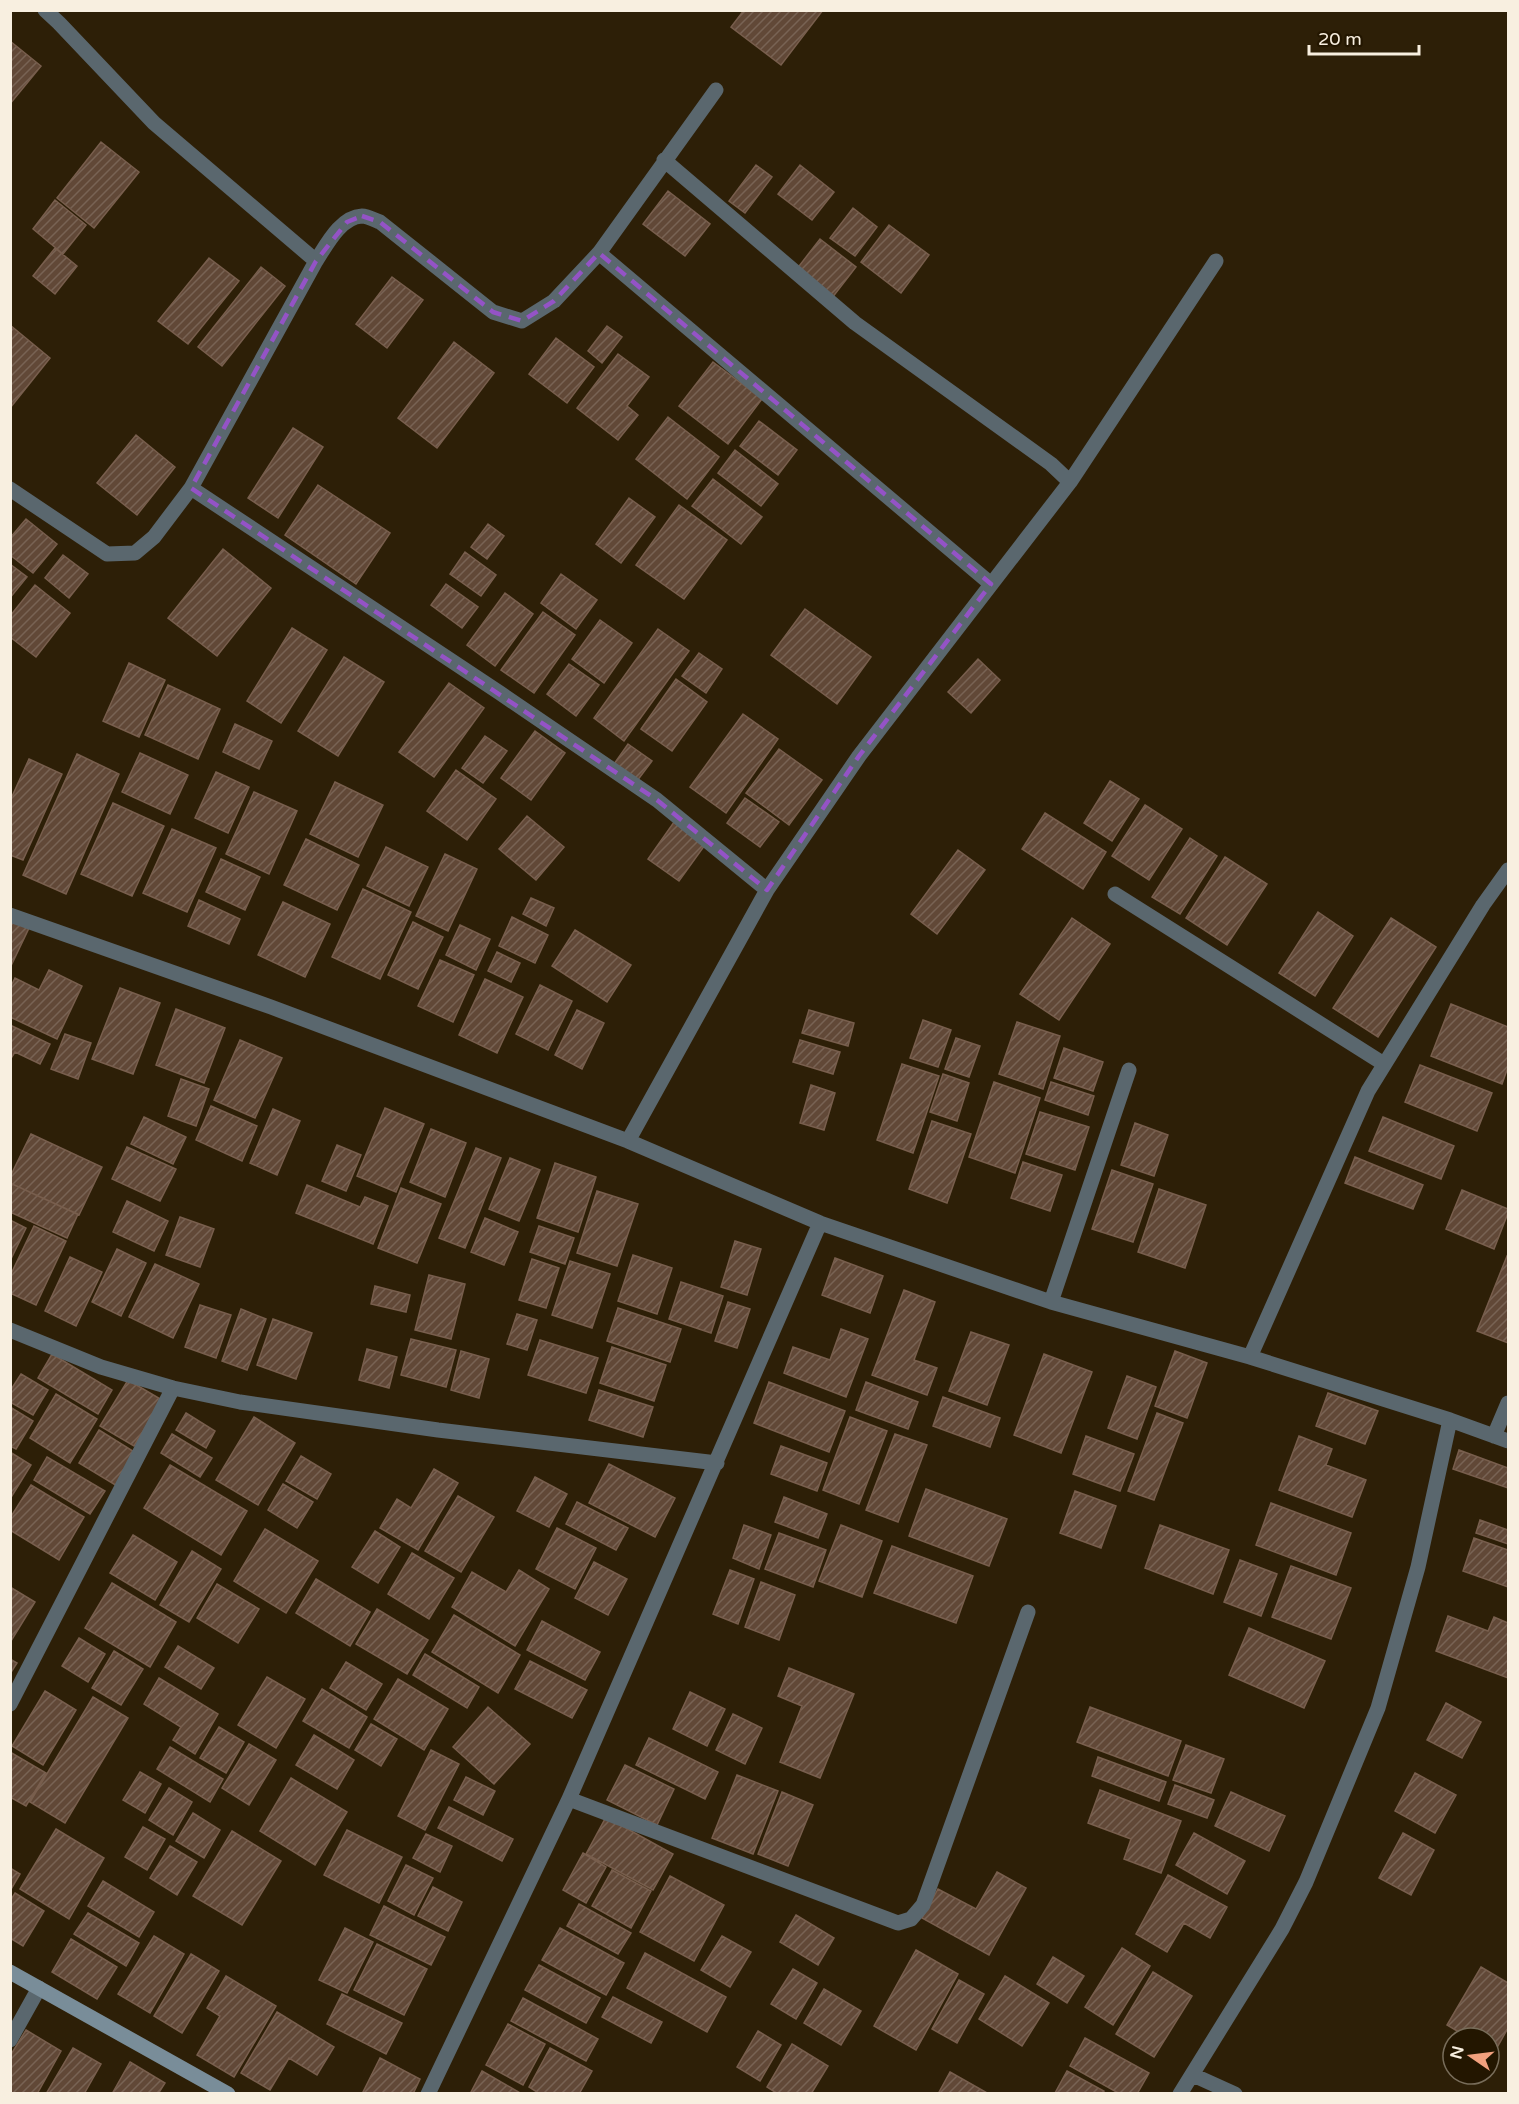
<svg xmlns="http://www.w3.org/2000/svg" width="1519" height="2104" viewBox="0 0 1519 2104" font-family="'Varela Round',sans-serif">
<style>
.building{fill:url(#building-hatch);stroke:#785e4d;stroke-width:1.5}
.lines{fill:none;stroke-linecap:round;stroke-linejoin:round}
.street{stroke:#5a676e;stroke-width:15}
.secondary{stroke:#798d99;stroke-width:15}
.marked{fill:none;stroke:#9453c6;stroke-width:4.5;stroke-dasharray:12 8;stroke-linejoin:round}
</style>
<defs>
<pattern id="building-hatch" width="6" height="6" patternUnits="userSpaceOnUse" patternTransform="scale(1.5)"><rect width="6" height="6" fill="#614837"/><path d="M-1 1l2-2M0 6l6-6M5 7l2-2" fill="none" stroke="#786354"/></pattern>
</defs>
<rect width="100%" height="100%" fill="#2d1f07"/>
<path class="building" d="M744,10H823L781,65L731,27Z
M10,41L41,66L10,104Z
M101,142L139,172L94,228L57,198Z
M756,165L772,177L745,213L729,201Z
M800,165L834,192L812,220L778,194Z
M668,191L710,224L685,256L643,224Z
M55,200L86,225L63,254L33,229Z
M853,208L877,227L855,256L830,238Z
M889,225L929,255L901,293L861,262Z
M820,239L856,267L832,298L796,270Z
M55,248L77,266L55,294L33,276Z
M209,258L239,281L188,344L158,321Z
M261,267L285,286L222,366L198,347Z
M392,277L423,300L387,348L356,324Z
M10,325L50,358L10,408Z
M607,326L622,337L602,363L588,351Z
M556,338L594,367L567,403L529,374Z
M454,342L494,373L437,448L398,418Z
M618,354L649,377L627,406L638,415L618,440L577,408Z
M713,362L762,399L728,444L679,406Z
M668,417L719,457L687,499L636,459Z
M759,421L797,450L778,475L740,446Z
M293,428L323,447L278,518L248,498Z
M136,435L175,467L137,515L97,483Z
M735,450L778,484L761,506L718,473Z
M713,479L762,517L741,544L692,506Z
M318,485L390,533L356,584L285,535Z
M629,498L655,517L621,563L596,544Z
M679,505L727,540L684,599L636,565Z
M26,519L57,544L33,573L10,555V538Z
M488,524L504,536L487,559L471,547Z
M223,549L271,588L217,656L168,618Z
M465,552L496,575L481,596L450,574Z
M63,555L88,574L69,598L45,578Z
M10,564L27,577L10,598Z
M561,574L597,600L576,629L541,603Z
M446,584L478,607L462,628L431,605Z
M35,585L70,613L36,657L10,637V616Z
M505,593L533,614L495,666L467,645Z
M805,609L871,657L837,704L771,655Z
M543,612L575,635L534,693L501,670Z
M600,620L632,643L604,683L572,659Z
M292,628L327,650L281,723L247,701Z
M658,629L689,651L624,741L594,718Z
M699,653L722,669L706,693L682,676Z
M344,657L384,682L338,756L298,731Z
M978,659L1000,680L971,713L948,692Z
M129,663L165,680L139,737L103,721Z
M569,664L599,685L576,716L547,694Z
M676,679L707,702L672,751L641,729Z
M449,683L484,708L434,777L399,752Z
M168,685L220,709L198,759L145,735Z
M743,714L778,739L726,813L690,787Z
M235,724L272,741L259,769L223,752Z
M535,731L565,753L531,800L501,778Z
M485,736L507,751L483,783L462,768Z
M628,744L652,761L637,781L614,764Z
M779,749L822,780L789,825L746,793Z
M140,753L188,775L170,814L122,792Z
M77,754L119,774L66,894L23,875Z
M29,759L62,774L23,860L10,855V801Z
M456,770L496,799L467,840L427,811Z
M216,772L249,787L228,833L195,818Z
M1110,781L1139,799L1112,841L1084,823Z
M335,782L383,805L358,857L310,834Z
M254,792L297,811L269,874L226,854Z
M745,798L779,822L760,847L727,823Z
M113,803L164,826L132,896L81,874Z
M1145,805L1182,829L1149,880L1112,856Z
M1045,813L1106,852L1083,889L1022,849Z
M527,816L564,847L536,880L499,849Z
M674,822L705,845L679,881L648,859Z
M172,829L216,848L187,912L143,893Z
M1190,838L1217,856L1180,914L1152,897Z
M306,839L359,865L337,910L284,885Z
M386,847L428,867L409,906L367,886Z
M958,850L985,870L937,934L911,914Z
M445,854L477,869L448,931L416,916Z
M1225,857L1267,884L1227,945L1186,918Z
M221,859L260,877L245,910L206,892Z
M363,889L411,912L380,979L332,957Z
M531,898L554,908L546,926L523,914Z
M199,900L240,919L229,944L188,926Z
M283,902L330,924L305,977L258,955Z
M1318,912L1353,936L1315,996L1279,973Z
M512,917L548,935L535,963L499,946Z
M1072,918L1110,944L1059,1020L1020,994Z
M1391,918L1436,947L1378,1037L1333,1008Z
M10,919L29,928L10,968Z
M413,922L443,937L418,989L388,975Z
M460,925L490,939L476,970L446,955Z
M575,930L631,965L607,1002L552,966Z
M497,952L520,963L511,982L488,971Z
M440,960L474,975L453,1022L418,1006Z
M49,970L82,986L57,1039L10,1017V988L15,978L39,990Z
M485,979L523,997L497,1053L459,1035Z
M540,985L572,1001L548,1050L516,1034Z
M120,988L160,1003L133,1074L92,1059Z
M1451,1004L1508,1027V1067L1502,1084L1431,1056Z
M176,1009L225,1028L204,1083L156,1065Z
M577,1010L604,1023L582,1069L555,1055Z
M809,1010L854,1023L848,1046L802,1033Z
M923,1020L951,1030L938,1067L910,1058Z
M1017,1022L1060,1036L1043,1089L999,1074Z
M10,1025L50,1044L40,1064L15,1052L10,1060Z
M65,1034L91,1043L78,1079L51,1069Z
M956,1038L980,1046L969,1077L945,1069Z
M240,1040L282,1058L255,1118L214,1100Z
M800,1040L840,1052L833,1074L793,1062Z
M1064,1048L1103,1062L1093,1091L1054,1078Z
M902,1064L939,1076L913,1153L877,1140Z
M1420,1065L1492,1093L1477,1131L1405,1102Z
M943,1074L969,1083L957,1121L930,1112Z
M181,1079L209,1089L196,1126L168,1116Z
M994,1082L1040,1098L1015,1173L969,1157Z
M1051,1082L1094,1096L1088,1115L1045,1100Z
M811,1085L835,1093L824,1130L800,1123Z
M211,1106L257,1126L242,1161L196,1140Z
M385,1108L424,1124L396,1192L357,1176Z
M273,1109L300,1121L277,1175L250,1163Z
M1040,1112L1089,1127L1075,1170L1026,1154Z
M144,1117L186,1137L173,1164L131,1144Z
M1383,1117L1454,1146L1441,1179L1369,1151Z
M932,1121L971,1134L947,1203L909,1189Z
M1135,1123L1168,1135L1154,1176L1121,1165Z
M431,1129L466,1143L445,1197L410,1182Z
M31,1134L102,1167L79,1215L10,1183V1177Z
M337,1145L361,1155L346,1191L322,1181Z
M127,1147L176,1169L160,1201L112,1179Z
M476,1148L501,1158L465,1248L439,1238Z
M1355,1157L1423,1185L1413,1209L1345,1183Z
M510,1158L540,1170L519,1221L489,1209Z
M1023,1162L1062,1175L1050,1211L1011,1198Z
M555,1163L596,1177L578,1232L537,1218Z
M1112,1170L1153,1184L1133,1242L1092,1229Z
M10,1183L78,1214L67,1238L10,1212Z
M307,1185L360,1207L365,1197L388,1206L373,1244L296,1213Z
M401,1188L441,1204L417,1263L378,1248Z
M1159,1189L1206,1205L1185,1268L1138,1252Z
M1462,1190L1508,1209V1213L1494,1249L1446,1229Z
M597,1191L638,1204L617,1266L577,1253Z
M127,1201L168,1221L154,1251L113,1232Z
M180,1217L214,1229L200,1267L166,1255Z
M485,1218L518,1232L504,1265L471,1252Z
M10,1220L26,1228L10,1261Z
M34,1226L66,1241L36,1305L10,1293V1276Z
M539,1226L574,1238L565,1264L530,1252Z
M735,1241L761,1249L747,1295L721,1287Z
M117,1249L146,1263L121,1316L92,1302Z
M633,1255L672,1268L657,1314L618,1301Z
M1507,1256L1508,1257V1343L1477,1331Z
M70,1257L102,1272L76,1326L45,1311Z
M835,1258L883,1276L870,1313L822,1295Z
M532,1259L559,1268L546,1308L519,1300Z
M570,1261L610,1274L592,1328L552,1315Z
M155,1264L199,1284L173,1338L129,1317Z
M429,1275L465,1284L451,1339L415,1330Z
M681,1282L723,1296L711,1333L669,1319Z
M375,1286L410,1295L406,1312L371,1304Z
M904,1290L935,1302L914,1360L937,1368L927,1395L872,1375Z
M728,1302L750,1309L737,1348L715,1341Z
M200,1305L231,1315L216,1358L185,1347Z
M618,1308L681,1329L670,1362L607,1341Z
M241,1309L266,1319L247,1370L222,1361Z
M517,1314L537,1320L527,1350L507,1344Z
M273,1319L312,1333L296,1379L257,1365Z
M841,1329L868,1339L846,1397L784,1373L793,1347L830,1360Z
M971,1332L1009,1345L987,1405L949,1391Z
M411,1339L456,1350L446,1387L401,1375Z
M540,1340L598,1358L586,1393L528,1375Z
M612,1347L666,1365L654,1401L600,1383Z
M367,1349L397,1357L389,1388L359,1380Z
M461,1351L489,1359L479,1398L451,1390Z
M1175,1351L1207,1363L1187,1418L1155,1406Z
M52,1354L112,1390L98,1414L38,1378Z
M1044,1354L1092,1372L1061,1453L1014,1435Z
M21,1374L48,1390L33,1415L10,1402V1391Z
M1127,1376L1156,1387L1137,1439L1108,1428Z
M128,1380L162,1400L134,1446L100,1426Z
M769,1382L845,1411L829,1452L754,1423Z
M866,1382L918,1402L908,1429L856,1410Z
M599,1390L653,1407L643,1437L589,1420Z
M1328,1393L1378,1411L1365,1444L1316,1426Z
M56,1394L97,1419L70,1463L30,1438Z
M943,1397L1000,1418L990,1447L933,1426Z
M10,1407L33,1421L16,1449L10,1446Z
M186,1413L215,1431L206,1448L176,1430Z
M1157,1413L1183,1423L1154,1500L1128,1491Z
M254,1417L295,1443L258,1505L216,1480Z
M850,1417L887,1431L859,1504L823,1490Z
M99,1430L136,1453L117,1486L79,1463Z
M172,1434L212,1458L200,1477L161,1453Z
M895,1434L927,1445L898,1522L866,1510Z
M1086,1436L1134,1454L1120,1491L1073,1474Z
M1299,1436L1332,1449L1326,1465L1366,1480L1352,1517L1279,1490Z
M781,1446L827,1463L817,1491L771,1474Z
M1459,1450L1508,1468V1488L1453,1469Z
M10,1452L31,1465L10,1499Z
M301,1456L331,1474L317,1499L286,1481Z
M47,1457L105,1491L90,1514L34,1480Z
M609,1464L675,1498L655,1537L589,1503Z
M170,1465L247,1511L221,1555L144,1508Z
M434,1469L458,1483L418,1550L380,1528L397,1499L411,1508Z
M535,1477L567,1494L549,1527L517,1511Z
M283,1484L313,1502L297,1528L268,1510Z
M31,1485L84,1517L59,1560L10,1530V1518Z
M926,1489L1007,1519L989,1566L909,1536Z
M1075,1491L1116,1506L1101,1548L1060,1533Z
M458,1496L494,1517L461,1572L425,1551Z
M784,1497L827,1514L818,1538L775,1522Z
M577,1502L628,1528L616,1550L566,1524Z
M1271,1503L1351,1533L1336,1575L1256,1545Z
M1480,1520L1508,1530V1544L1476,1533Z
M744,1525L771,1535L759,1569L733,1558Z
M841,1525L882,1541L862,1597L819,1581Z
M1160,1525L1229,1550L1213,1594L1145,1568Z
M557,1528L596,1548L575,1589L536,1569Z
M265,1529L318,1561L286,1613L234,1581Z
M375,1531L400,1547L378,1583L352,1567Z
M779,1533L826,1550L813,1587L765,1569Z
M133,1535L177,1562L155,1600L110,1573Z
M1474,1538L1508,1550V1587L1463,1571Z
M892,1546L973,1576L956,1623L874,1593Z
M192,1551L221,1569L189,1622L160,1605Z
M412,1553L454,1578L429,1619L388,1594Z
M1240,1560L1277,1574L1261,1616L1224,1602Z
M594,1562L627,1579L608,1615L575,1598Z
M1291,1566L1351,1588L1331,1639L1272,1617Z
M519,1570L549,1589L515,1646L452,1607L472,1572L506,1592Z
M730,1570L754,1579L738,1624L713,1614Z
M316,1579L370,1612L350,1646L296,1613Z
M761,1582L795,1595L779,1640L745,1627Z
M112,1583L176,1622L150,1667L85,1628Z
M217,1584L259,1609L238,1643L197,1618Z
M10,1587L35,1602L11,1641H10Z
M377,1609L428,1640L407,1674L356,1644Z
M454,1615L520,1655L498,1693L432,1652Z
M1448,1616L1488,1631L1494,1617L1508,1623V1678L1436,1651Z
M542,1621L600,1652L585,1680L527,1650Z
M1249,1628L1325,1661L1304,1708L1229,1675Z
M79,1638L105,1654L88,1682L62,1666Z
M178,1646L214,1668L201,1689L165,1667Z
M114,1651L143,1669L121,1705L92,1688Z
M425,1654L479,1687L467,1708L413,1675Z
M10,1659L17,1663L10,1674Z
M530,1661L587,1690L572,1718L515,1689Z
M346,1662L382,1684L366,1710L330,1688Z
M789,1668L854,1694L820,1778L780,1762L802,1706L778,1696Z
M267,1677L305,1699L276,1748L238,1725Z
M159,1678L218,1714L195,1754L173,1740L181,1727L144,1704Z
M398,1679L448,1709L424,1750L374,1719Z
M322,1689L367,1717L349,1748L303,1721Z
M45,1691L76,1710L43,1765L12,1746Z
M690,1692L725,1709L707,1746L673,1729Z
M93,1697L128,1718L65,1823L30,1802Z
M1446,1703L1481,1722L1462,1758L1427,1740Z
M488,1707L530,1744L494,1784L453,1747Z
M1090,1707L1181,1741L1168,1776L1077,1742Z
M733,1714L762,1728L745,1764L716,1750Z
M371,1724L397,1739L381,1766L355,1750Z
M219,1727L244,1742L226,1773L200,1758Z
M314,1735L354,1760L337,1789L296,1765Z
M649,1738L718,1772L705,1799L636,1765Z
M249,1744L276,1760L249,1805L222,1788Z
M1186,1745L1224,1759L1211,1793L1173,1780Z
M170,1747L223,1779L210,1802L157,1769Z
M431,1750L459,1764L425,1830L398,1816Z
M10,1752L46,1773L26,1806L10,1797Z
M1098,1757L1166,1782L1159,1801L1092,1776Z
M625,1765L674,1789L657,1825L607,1800Z
M140,1772L161,1784L145,1813L123,1800Z
M1415,1773L1456,1795L1435,1833L1395,1811Z
M737,1775L778,1791L753,1854L712,1838Z
M466,1777L495,1791L483,1815L454,1800Z
M291,1778L347,1812L315,1865L260,1831Z
M1175,1785L1214,1800L1207,1818L1168,1804Z
M169,1788L192,1802L173,1835L149,1820Z
M1100,1790L1181,1821L1161,1873L1124,1859L1131,1839L1088,1823Z
M782,1792L813,1805L788,1866L758,1854Z
M1231,1792L1285,1816L1269,1851L1215,1826Z
M449,1807L513,1839L502,1861L438,1828Z
M193,1813L220,1830L204,1858L176,1841Z
M606,1817L673,1854L653,1890L586,1854Z
M143,1827L165,1839L147,1870L125,1857Z
M56,1829L104,1858L69,1919L20,1889Z
M347,1830L402,1857L379,1903L324,1875Z
M232,1831L281,1861L242,1925L193,1896Z
M1194,1833L1245,1861L1227,1894L1176,1865Z
M1403,1833L1434,1850L1411,1895L1379,1878Z
M426,1834L452,1846L440,1872L413,1858Z
M170,1846L197,1862L177,1895L150,1878Z
M583,1853L606,1867L586,1903L563,1890Z
M406,1865L433,1878L414,1915L388,1901Z
M10,1868L20,1874L10,1891Z
M612,1870L651,1891L631,1928L592,1906Z
M997,1872L1026,1888L989,1955L922,1918L938,1889L976,1909Z
M1168,1875L1227,1907L1210,1938L1184,1923L1167,1952L1136,1934Z
M670,1876L724,1905L694,1961L640,1932Z
M103,1881L154,1912L139,1937L88,1906Z
M433,1887L462,1902L448,1931L418,1916Z
M15,1893L44,1911L23,1946L10,1938V1901Z
M579,1904L631,1933L618,1954L567,1926Z
M384,1906L445,1937L431,1965L370,1935Z
M88,1913L139,1943L126,1966L74,1934Z
M796,1915L834,1938L818,1965L780,1942Z
M345,1928L373,1942L347,1993L319,1980Z
M560,1928L624,1963L606,1995L542,1960Z
M154,1936L184,1954L150,2013L118,1994Z
M722,1936L751,1952L730,1987L701,1970Z
M71,1939L117,1967L97,1999L52,1972Z
M377,1944L427,1969L404,2015L354,1990Z
M1122,1948L1150,1966L1113,2025L1085,2007Z
M916,1950L958,1974L916,2050L874,2026Z
M645,1953L726,1997L707,2032L627,1988Z
M191,1954L219,1971L182,2033L154,2016Z
M1053,1957L1084,1976L1067,2003L1037,1984Z
M539,1965L600,1998L586,2023L525,1990Z
M1481,1967L1508,1983V2028L1494,2053L1489,2050V2038H1469L1447,2025Z
M793,1969L817,1983L796,2019L771,2004Z
M1153,1972L1192,1996L1154,2057L1116,2034Z
M226,1976L276,2006L234,2077L197,2055L220,2016L207,2008Z
M1005,1976L1049,2003L1022,2046L979,2019Z
M959,1980L984,1994L957,2043L932,2029Z
M824,1989L861,2011L841,2045L804,2023Z
M342,1994L402,2023L386,2054L327,2024Z
M613,1997L662,2022L651,2043L602,2017Z
M523,1998L598,2039L586,2061L511,2021Z
M277,2012L334,2047L317,2075L289,2058L270,2090L241,2073Z
M508,2024L545,2044L523,2085L486,2065Z
M26,2030L61,2051L37,2094H10V2056Z
M758,2031L781,2045L760,2081L737,2067Z
M1085,2038L1149,2073L1137,2094H1120L1070,2066Z
M792,2044L828,2066L811,2094H778L767,2087Z
M73,2048L101,2064L84,2094H46Z
M550,2048L592,2071L579,2094H540L529,2087Z
M380,2058L420,2079L413,2094H362Z
M130,2062L165,2083L158,2094H112Z
M482,2071L522,2094H470Z
M1067,2071L1104,2091L1103,2094L1055,2093Z
M950,2072L989,2094H938Z"/>
<g class="lines">
<path class="street" d="M45,10L59,23L154,123L316,261
M664,160L855,323L1051,464L1070,482L859,756L767,890
M599,253L991,584
M1070,482L1216,261
M191,488L316,261C326,246 340,217 362,216C367,216 375,220 380,222L493,312L522,321L554,301L599,253L716,90
M10,489L107,554L135,553L154,537L191,488L500,693L657,800L767,890L628,1141
M1115,894L1384,1064
M10,915L271,1007L628,1141L820,1223L1051,1302L1250,1357L1450,1420L1508,1441
M1051,1302L1129,1070
M10,1330L101,1367L173,1388L240,1402L438,1430L717,1463
M1250,1357L1368,1091L1483,905L1508,870
M1494,1436L1508,1403
M10,1704L173,1388
M569,1799L898,1923L911,1919L923,1905L1028,1612
M10,2040L39,1988
M1193,2075L1235,2094
M428,2094L569,1799L820,1223
M1180,2094L1282,1929L1306,1882L1378,1708L1418,1567L1450,1420"/>
<path class="secondary" d="M10,1972L228,2094"/>
</g>
<path class="marked" d="M362,216L380,222L493,312L522,321L554,301L599,253L991,584L859,756L767,890L657,800L191,488L316,261L347,222Z"/>
<rect width="1519" height="2104" fill="none" stroke="#f8efe0" stroke-width="24"/>
<g transform="translate(1471 2056) rotate(284)"><circle r="28" fill="#231600" stroke="#786d5a" stroke-width="1.5"/>
<path d="M0-4.5L10 22L0 15L-10 22Z" fill="#f2a17e"/>
<text y="-9" font-size="16" font-weight="bold" text-anchor="middle" fill="#f8efe0">N</text>
</g>
<path d="M1309 45v9h110v-9" fill="none" stroke="#f8efe0" stroke-width="3"/>
<text x="1318" y="45" font-size="18" fill="#f8efe0" stroke="#231600" stroke-width="4.5" paint-order="stroke">20 m</text>
</svg>
